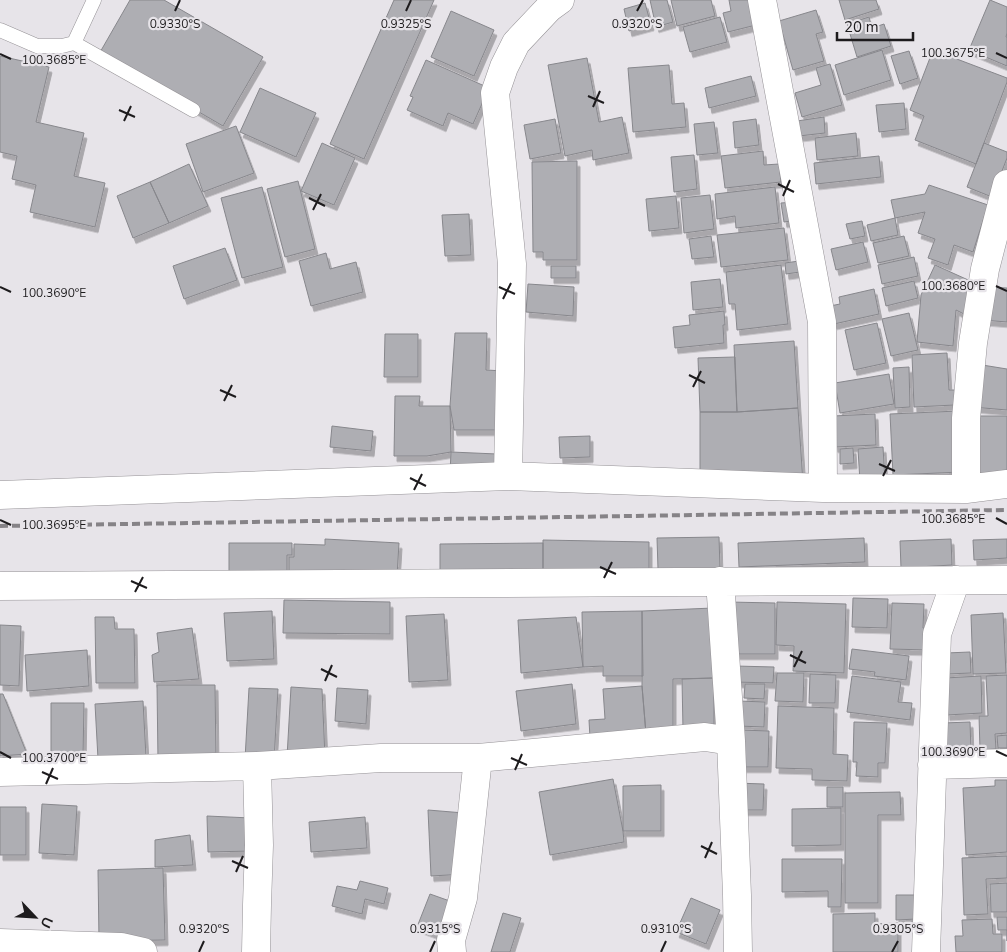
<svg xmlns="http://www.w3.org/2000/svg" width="1007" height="952" viewBox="0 0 1007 952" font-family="'Nunito Sans',sans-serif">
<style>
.building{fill:#aeaeb3;stroke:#87878c;filter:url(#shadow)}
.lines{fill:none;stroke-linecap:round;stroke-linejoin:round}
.service-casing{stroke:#959296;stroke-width:15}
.minor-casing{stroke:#959296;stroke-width:29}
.service{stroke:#fff;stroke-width:14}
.minor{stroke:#fff;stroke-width:28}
.rail{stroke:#868387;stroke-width:4;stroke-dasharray:8 4;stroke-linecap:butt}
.ticks{fill:none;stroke:#1d1b1d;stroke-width:2}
.ticks-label{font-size:12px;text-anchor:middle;fill:#1d1b1d;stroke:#e7e4e9;stroke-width:4.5;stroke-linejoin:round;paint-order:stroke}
</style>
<defs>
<filter id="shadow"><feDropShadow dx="3" dy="5.5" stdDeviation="0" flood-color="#0004"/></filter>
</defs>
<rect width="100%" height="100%" fill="#e7e4e9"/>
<path class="building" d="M130,0H164L263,57L223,126L99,54Z
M394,0H434L364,159L330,144Z
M650,0H667L673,22L656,27Z
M671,0H711L715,16L677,26Z
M729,0H754L760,24L728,32L723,13L731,11Z
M839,0H876L879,9L845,20Z
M990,0L1007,7V33L1006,37H1007V66L969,50Z
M645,3L651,25L629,31L624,9Z
M816,10L823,32L816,34L824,61L793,70L779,21Z
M451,11L494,30L474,76L431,57Z
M720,17L727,42L690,52L683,27Z
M869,17L872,28L884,24L891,46L857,57L847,24Z
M882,50L891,80L844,95L835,65Z
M933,50L1007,78V82L976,164L915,140L924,116L910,110Z
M909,51L918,78L900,84L891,56Z
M0,56L49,67L36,122L84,133L74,176L105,183L95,227L30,212L36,185L12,179L17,156L0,152Z
M587,58L599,122L622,117L629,153L593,160L592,150L565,156L548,65Z
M426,60L489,88L473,124L448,113L443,126L407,110L413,97L410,96Z
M830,64L842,105L802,117L795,93L821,85L816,68Z
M669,65L672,104L684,103L686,127L633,132L628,68Z
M751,76L756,96L709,108L705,88Z
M260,88L316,113L296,157L240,132Z
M904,103L906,129L879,132L876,105Z
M824,117L825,133L799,136L797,121Z
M555,119L561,153L530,159L524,125Z
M756,119L759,145L735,148L733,122Z
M714,122L718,153L697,155L694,124Z
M236,126L254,173L203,192L186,144Z
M856,133L858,156L817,160L815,138Z
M322,143L355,158L334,205L301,191Z
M984,143L1007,152V158L992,197L967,187Z
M763,151L764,165L779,164L781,182L725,188L721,156Z
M694,155L697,189L674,192L671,157Z
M879,156L881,177L816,184L814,163Z
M577,161V260H543V252H533L532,162Z
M189,164L208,206L169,223L150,182Z
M298,181L315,249L285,257L267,189Z
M150,182L169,223L133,238L117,196Z
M929,185L988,205L973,252L954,245L948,265L928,258L935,239L918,233L925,212L895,218L891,200L925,194Z
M262,187L283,267L242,278L221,198Z
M775,187L779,223L736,228L735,216L717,219L715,194Z
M710,195L714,229L684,233L681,198Z
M676,196L679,228L649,231L646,199Z
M796,202L798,220L784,222L781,203Z
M469,214L471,255L445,256L442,215Z
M895,218L898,235L871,241L867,225Z
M862,221L865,236L850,239L846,224Z
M784,228L788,260L721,267L717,235Z
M711,236L714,257L692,259L689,239Z
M904,236L909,256L878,263L873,243Z
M863,242L868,262L836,270L831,249Z
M225,248L237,280L184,299L173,266Z
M326,253L330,269L356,262L363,292L311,306L299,261Z
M914,257L918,276L882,284L878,265Z
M806,260L807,271L786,274L785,263Z
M781,265L788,324L737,330L735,304H729L726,272Z
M935,265L977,284L964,314L956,310L953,346L917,342L921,295Z
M551,266H576V278H551Z
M720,279L723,307L693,310L691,282Z
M914,281L918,298L886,306L882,288Z
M528,284L574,287L573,316L526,312Z
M986,287L1007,288V322L983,320Z
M874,289L879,314L834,324L830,306L840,304L839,297Z
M724,311L725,325H723L724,343L675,348L673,327L690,325L689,315Z
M909,313L918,350L891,356L882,319Z
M877,323L886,363L854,370L845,330Z
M455,333H487L486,370L504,371L505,430H454L450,406Z
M385,334H418V377H384Z
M794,341L798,408L737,412L734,345Z
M947,353L949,390H955V405L914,407L912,355Z
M735,357L737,412H700L698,358Z
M976,364L1007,369V410L972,407Z
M909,367L910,407L895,408L893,368Z
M889,374L894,404L840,413L835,383Z
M395,396H420L419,406H450L451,452L427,456H394Z
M798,408L803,483L700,481V412H737Z
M958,411L961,472L893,475L890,414Z
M875,414L876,445L835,447L833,416Z
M976,416H1007V480L974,479Z
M332,426L373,431L371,451L330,447Z
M590,436V457L560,458L559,437Z
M883,447L885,481L860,482L858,449Z
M853,448L854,463L840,464V449Z
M451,452L497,454L496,476L450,474Z
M719,537L720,569H658L657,538Z
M864,538L865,562L739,567L738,543Z
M325,539L399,543L397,576L289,574V557H294V544L325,545Z
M951,539L952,565L901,568L900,541Z
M1007,539V558L974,560L973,540Z
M543,540L649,542V574L543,572Z
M229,543H292V555H287V575L229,574Z
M543,543V572L440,573V544Z
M853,598L888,599L887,628L852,627Z
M284,600L390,602V634L283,633Z
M729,602L775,603V654H729Z
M777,602L846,604L844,673L793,671L794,646L776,645Z
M892,603L924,604L923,628H928V650L890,649Z
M713,608L714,678L673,679V738L646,734L642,686V611Z
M272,611L274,659L227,661L224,613Z
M642,611L643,676H603V666L583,667L582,612Z
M1003,613L1006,673L973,674L971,615Z
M444,614L448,680L409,682L406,616Z
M95,617H114L115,629H134L135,683H96Z
M576,617L583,667L521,673L518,620Z
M0,625L21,626L19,686L0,685Z
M192,628L199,679L154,682L152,655L159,652L157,633Z
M852,649L909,656L906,680L874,676L875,672L849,669Z
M87,650L89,686L27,691L25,655Z
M970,652L971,673L947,674L946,653Z
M735,666L774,667L773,683L734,682Z
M777,673H804L803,702L775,701Z
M810,674L836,675L835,703H809Z
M1007,675V733L995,734L996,749L980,750L979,716H988L986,676Z
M852,676L901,682L898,702L912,703L910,720L847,712Z
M981,676L982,713L947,715L945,678Z
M714,678V729L683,730L682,679Z
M572,684L576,724L521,731L516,691Z
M745,684H765L764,699L744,698Z
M157,685H215L216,760L158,761Z
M642,686L646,734L590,738L589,720L605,719L603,689Z
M291,687L322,689L325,757H287Z
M249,688L278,689L274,761L245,759Z
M337,688L368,690L366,724L335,721Z
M0,694H3L27,754L0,756Z
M143,701L146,757L98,759L95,704Z
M739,701L765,702L764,727L738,726Z
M51,703H84L83,757H51Z
M778,706L834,708L833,754L848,755L847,781L812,780V769L776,768Z
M854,722L887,723L885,763H878V777L856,776L857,762H853Z
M970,722L971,751L945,753L943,723Z
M740,730L769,731L768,767H739Z
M1007,735V748H998L997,736Z
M613,779L623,831L624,842L550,855L539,792Z
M995,780H1007V852L966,855L963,788L995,786Z
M735,783L764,784L763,810H734Z
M661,785V831H623V786Z
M827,787H843V807H827Z
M900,792L901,815H878V903H845V793Z
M42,804L77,806L74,855L39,853Z
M0,807H26V855H0Z
M841,808V845L792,846V809Z
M428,810L464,813L466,874L431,876Z
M207,816L251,818L252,851L208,852Z
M365,817L367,848L311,852L309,822Z
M190,835L193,865L155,867V840Z
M1007,856V878L986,879L988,914L964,915L962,858Z
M782,859H842L841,907H828V891L782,892Z
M163,868L165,940L99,941L98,870Z
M360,881L388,888L384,904L365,899L362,914L332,906L337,886L357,890Z
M1007,883V912H991L990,884Z
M430,894L461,905L449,939L417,927Z
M896,895H917V919L896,920Z
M691,898L720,910L706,944L676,932Z
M503,913L521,918L510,952H491Z
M875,913V924L898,923V952H833V914Z
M997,917H1007V941V930H998Z
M992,919L993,934H1002V952H956L955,936H963L962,920Z"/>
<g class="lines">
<defs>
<path id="service" d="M0,30L37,46H62L74,43L94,0
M74,43L193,110"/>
<path id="minor" d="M762,0L822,322L823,488
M508,476L512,264L495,93L504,67L516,43L549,8L560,0
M966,489V418L973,343L985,269L1007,184
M0,495L508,476L823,488L966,489L1007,484
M0,586L1007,580
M731,741L737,895L738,952
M932,765L1007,763
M0,772L257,766L381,758H478L705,737L731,741L720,581
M0,943L121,947L143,952
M256,952L257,905L259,845L257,766
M452,952L451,940L463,898L478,758
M926,952L937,634L956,580"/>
</defs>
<use href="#service" class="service-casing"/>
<use href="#minor" class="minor-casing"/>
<use href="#service" class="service"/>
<use href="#minor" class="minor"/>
<path class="rail" d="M0,526L1007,510"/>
</g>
<path class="ticks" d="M175,11L180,0M406,11L411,0M637,11L643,0M996,53L1007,58M0,54L11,59M588,96L604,103M593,107L600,91M119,110L135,117M124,121L131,106M778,184L794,192M783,196L790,180M309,198L325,206M313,210L321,194M996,286L1007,291M0,287L11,292M499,287L515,294M503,299L511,283M689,375L705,383M693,387L701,371M220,390L236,397M224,401L232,385M879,464L895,471M883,476L891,460M410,478L426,486M414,490L422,474M996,518L1007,524M0,520L11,525M600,567L616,574M604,578L612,562M131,581L147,588M135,592L143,577M790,655L806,663M794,667L802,651M321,669L337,677M325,681L332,665M996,751L1007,756M0,752L11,758M511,758L527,765M515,770L522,754M42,772L58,779M46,784L53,768M701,846L717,854M705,858L712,842M232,861L248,868M236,872L243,856M199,952L204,941M430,952L435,941M661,952L666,941M892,952L898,941"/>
<g class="ticks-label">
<text x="175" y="28">0.9330°S</text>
<text x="406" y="28">0.9325°S</text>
<text x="637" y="28">0.9320°S</text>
<text x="953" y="57">100.3675°E</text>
<text x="54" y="64">100.3685°E</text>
<text x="953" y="290">100.3680°E</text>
<text x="54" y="297">100.3690°E</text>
<text x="953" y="523">100.3685°E</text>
<text x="54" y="529">100.3695°E</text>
<text x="953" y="756">100.3690°E</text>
<text x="54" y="762">100.3700°E</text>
<text x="204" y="933">0.9320°S</text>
<text x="435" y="933">0.9315°S</text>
<text x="666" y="933">0.9310°S</text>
<text x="898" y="933">0.9305°S</text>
</g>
<g transform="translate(35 917) rotate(115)" stroke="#e7e4e9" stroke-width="4" paint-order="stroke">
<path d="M0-4L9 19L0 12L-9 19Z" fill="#1d1b1d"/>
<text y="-8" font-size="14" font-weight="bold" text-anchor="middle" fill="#1d1b1d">U</text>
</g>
<path d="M837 32v8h76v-8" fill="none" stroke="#1d1b1d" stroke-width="2.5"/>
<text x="844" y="32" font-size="15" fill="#1d1b1d" stroke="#e7e4e9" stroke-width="4" paint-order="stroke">20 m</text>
</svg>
